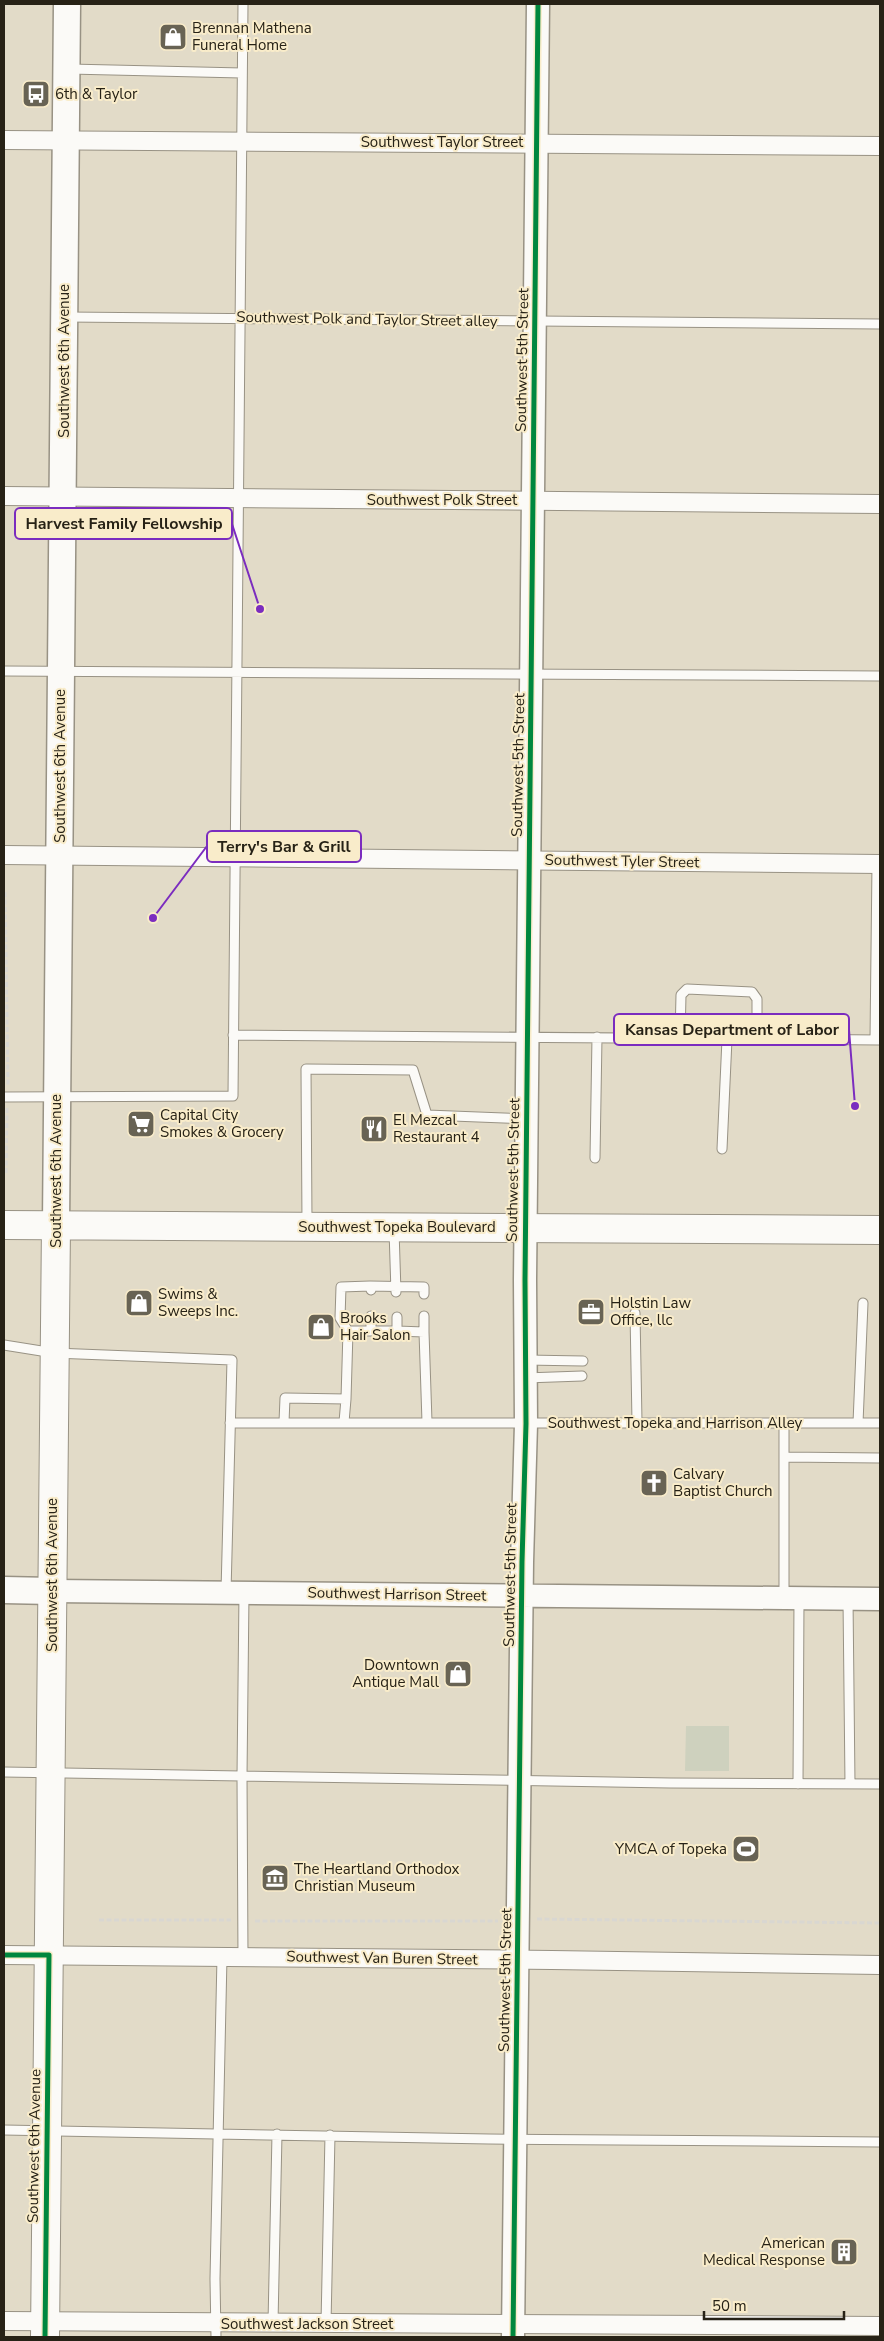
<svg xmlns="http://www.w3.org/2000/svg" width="884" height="2341" viewBox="0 0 884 2341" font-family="'Nunito Sans',sans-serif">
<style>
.green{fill:#ced1be}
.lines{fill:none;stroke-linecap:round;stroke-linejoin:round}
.service-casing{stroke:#989284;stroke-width:11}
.minor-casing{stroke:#989284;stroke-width:20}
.tertiary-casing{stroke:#989284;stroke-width:25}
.secondary-casing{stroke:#989284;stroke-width:29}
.primary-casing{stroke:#989284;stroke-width:30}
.path{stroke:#d9d7d1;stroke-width:3;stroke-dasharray:5 2.5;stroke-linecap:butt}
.service{stroke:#fbfaf7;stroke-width:9}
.minor{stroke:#fbfaf7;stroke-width:18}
.tertiary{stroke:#fbfaf7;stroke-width:22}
.secondary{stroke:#fbfaf7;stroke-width:26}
.primary{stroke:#fbfaf7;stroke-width:28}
.cycleway-casing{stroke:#f9ecca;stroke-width:8}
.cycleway{stroke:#00873e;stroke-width:5}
.labels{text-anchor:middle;stroke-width:4;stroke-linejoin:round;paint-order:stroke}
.poi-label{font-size:15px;fill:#272216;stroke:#f9ecca;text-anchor:start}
.street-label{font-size:15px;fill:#272216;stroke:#f9ecca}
.leader{fill:none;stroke:#7b2cbf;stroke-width:2}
.callout-dot{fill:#7b2cbf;stroke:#f9ecca;stroke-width:2}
.callout{fill:#f9ecca;stroke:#7b2cbf;stroke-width:2}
.callout-label{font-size:16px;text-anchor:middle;font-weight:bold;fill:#272216}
</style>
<rect width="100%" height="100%" fill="#e2dbc8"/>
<path class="green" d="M686,1726H729V1771H685Z"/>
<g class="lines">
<defs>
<path id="service" d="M69,69L242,73
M66,317L880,324
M4,671L880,676
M233,1035L880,1040
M680,1038L681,995L687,989L752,992L757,999V1039
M875,1040L877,864
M4,1097L233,1096L243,4
M722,1149L727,1039
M595,1158L597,1037
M307,1223L306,1069L413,1070L427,1115L526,1119
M394,1230L396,1292
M371,1290L370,1286L424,1287V1294
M635,1313L637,1422
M371,1316V1331
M424,1316V1332
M348,1331L340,1318L341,1287L370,1286
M397,1331L424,1332L427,1422
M4,1345L54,1353L232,1360L226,1592
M526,1360L583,1361
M525,1378L582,1376
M284,1422L285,1398L346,1399L348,1331H397V1317
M344,1422L346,1399
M784,1422V1598
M230,1423H880
M858,1423L863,1303
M784,1457L880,1458
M848,1599L850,1784
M4,1772L670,1783L880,1784
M798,1784L799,1599
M243,1957L242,1776L244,1593
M4,2130L489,2139L880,2142
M273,2323L277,2134
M326,2324L330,2135
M216,2337L215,2279L222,1957"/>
<path id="minor" d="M4,140L880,146
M4,496L880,504
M4,855L880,864
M4,1955L552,1960L880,1965
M4,2321L880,2326"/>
<path id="tertiary" d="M52,1591L880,1599
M513,2337L522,1562L526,1424L525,1280L538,4"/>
<path id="secondary" d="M56,1225L67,4
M4,1590L52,1591"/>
<path id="primary" d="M4,1225L880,1230
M45,2337L56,1225"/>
</defs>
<use href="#service" class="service-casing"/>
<use href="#minor" class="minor-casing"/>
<use href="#tertiary" class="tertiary-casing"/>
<use href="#secondary" class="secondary-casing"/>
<use href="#primary" class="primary-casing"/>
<path class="path" d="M5,892L8,1085
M6,1173L7,1108
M537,1919L880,1923
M99,1920H231
M255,1921H498"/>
<use href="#service" class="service"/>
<use href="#minor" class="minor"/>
<use href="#tertiary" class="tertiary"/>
<use href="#secondary" class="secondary"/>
<use href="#primary" class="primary"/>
<defs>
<path id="cycleway" d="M4,1955H49L45,2337
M513,2337L522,1562L526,1424L525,1280L538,4"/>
</defs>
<use href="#cycleway" class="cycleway-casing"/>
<use href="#cycleway" class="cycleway"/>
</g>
<defs>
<symbol id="shop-square" viewBox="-11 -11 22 22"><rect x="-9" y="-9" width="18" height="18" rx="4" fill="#686354" stroke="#f9ecca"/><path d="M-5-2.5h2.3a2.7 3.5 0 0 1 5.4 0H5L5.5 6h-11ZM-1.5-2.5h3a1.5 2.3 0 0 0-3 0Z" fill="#fff"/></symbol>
<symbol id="bus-square" viewBox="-11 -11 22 22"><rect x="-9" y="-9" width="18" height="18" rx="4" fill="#686354" stroke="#f9ecca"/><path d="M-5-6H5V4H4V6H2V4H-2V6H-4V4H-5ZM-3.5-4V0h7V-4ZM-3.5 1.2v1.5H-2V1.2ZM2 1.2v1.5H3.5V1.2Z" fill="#fff"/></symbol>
<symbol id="supermarket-square" viewBox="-11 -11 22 22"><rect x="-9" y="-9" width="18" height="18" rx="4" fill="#686354" stroke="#f9ecca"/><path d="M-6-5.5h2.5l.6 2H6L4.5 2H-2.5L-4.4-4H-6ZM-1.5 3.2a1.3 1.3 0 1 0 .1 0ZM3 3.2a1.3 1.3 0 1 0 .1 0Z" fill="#fff"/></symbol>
<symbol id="restaurant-square" viewBox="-11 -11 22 22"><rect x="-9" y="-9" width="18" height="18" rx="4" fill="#686354" stroke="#f9ecca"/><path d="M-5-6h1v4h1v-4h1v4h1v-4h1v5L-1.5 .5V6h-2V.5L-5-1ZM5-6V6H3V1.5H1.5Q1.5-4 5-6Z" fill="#fff"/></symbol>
<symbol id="office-square" viewBox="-11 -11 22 22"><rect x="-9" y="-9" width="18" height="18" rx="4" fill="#686354" stroke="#f9ecca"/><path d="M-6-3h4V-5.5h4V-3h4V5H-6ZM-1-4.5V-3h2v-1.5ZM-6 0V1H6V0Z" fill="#fff"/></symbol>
<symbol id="church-square" viewBox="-11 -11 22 22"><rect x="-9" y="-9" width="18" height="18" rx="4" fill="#686354" stroke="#f9ecca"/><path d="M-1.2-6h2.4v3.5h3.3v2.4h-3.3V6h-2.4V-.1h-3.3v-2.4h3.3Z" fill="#fff"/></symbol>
<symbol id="stadium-square" viewBox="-11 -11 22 22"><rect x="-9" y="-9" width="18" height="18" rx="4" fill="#686354" stroke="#f9ecca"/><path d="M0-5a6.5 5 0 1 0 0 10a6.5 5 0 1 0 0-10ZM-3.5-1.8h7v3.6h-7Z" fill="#fff"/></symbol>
<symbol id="museum-square" viewBox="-11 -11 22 22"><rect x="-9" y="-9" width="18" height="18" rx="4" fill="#686354" stroke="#f9ecca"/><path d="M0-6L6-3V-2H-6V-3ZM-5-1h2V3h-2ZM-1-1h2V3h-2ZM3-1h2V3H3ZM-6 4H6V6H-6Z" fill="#fff"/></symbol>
<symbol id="building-square" viewBox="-11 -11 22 22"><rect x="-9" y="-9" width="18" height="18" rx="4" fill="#686354" stroke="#f9ecca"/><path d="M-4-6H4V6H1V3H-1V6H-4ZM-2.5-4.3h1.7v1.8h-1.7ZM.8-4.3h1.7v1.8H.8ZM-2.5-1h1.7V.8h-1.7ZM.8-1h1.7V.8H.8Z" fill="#fff"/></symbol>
</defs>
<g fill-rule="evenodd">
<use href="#shop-square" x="157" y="21" width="32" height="32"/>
<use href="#bus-square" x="20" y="78" width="32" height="32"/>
<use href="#supermarket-square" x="125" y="1108" width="32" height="32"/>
<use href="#restaurant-square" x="358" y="1113" width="32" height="32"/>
<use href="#shop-square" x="123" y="1287" width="32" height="32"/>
<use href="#office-square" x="575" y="1296" width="32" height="32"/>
<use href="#shop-square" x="305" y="1311" width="32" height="32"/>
<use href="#church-square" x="638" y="1467" width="32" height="32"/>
<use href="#shop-square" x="442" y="1658" width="32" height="32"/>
<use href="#stadium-square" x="730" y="1833" width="32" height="32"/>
<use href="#museum-square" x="259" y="1862" width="32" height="32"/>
<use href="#building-square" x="828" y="2236" width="32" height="32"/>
</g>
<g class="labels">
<g class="poi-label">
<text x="192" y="33">Brennan Mathena<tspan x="192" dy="17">Funeral Home</tspan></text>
<text x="55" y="99">6th &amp; Taylor</text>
<text x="160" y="1120">Capital City<tspan x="160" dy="17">Smokes &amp; Grocery</tspan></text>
<text x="393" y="1125">El Mezcal<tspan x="393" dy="17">Restaurant 4</tspan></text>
<text x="158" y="1299">Swims &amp;<tspan x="158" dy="17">Sweeps Inc.</tspan></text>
<text x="610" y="1308">Holstin Law<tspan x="610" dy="17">Office, llc</tspan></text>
<text x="340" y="1323">Brooks<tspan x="340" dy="17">Hair Salon</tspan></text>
<text x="673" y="1479">Calvary<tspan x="673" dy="17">Baptist Church</tspan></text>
<text x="439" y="1670" text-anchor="end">Downtown<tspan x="439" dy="17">Antique Mall</tspan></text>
<text x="727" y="1854" text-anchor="end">YMCA of Topeka</text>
<text x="294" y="1874">The Heartland Orthodox<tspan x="294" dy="17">Christian Museum</tspan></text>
<text x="825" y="2248" text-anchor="end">American<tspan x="825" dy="17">Medical Response</tspan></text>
</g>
<g class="street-label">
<text x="442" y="147">Southwest Taylor Street</text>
<text transform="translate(367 319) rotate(1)" y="5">Southwest Polk and Taylor Street alley</text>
<text transform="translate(522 360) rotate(-89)" y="5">Southwest 5th Street</text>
<text transform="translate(64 361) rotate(-90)" y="5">Southwest 6th Avenue</text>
<text x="442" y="505">Southwest Polk Street</text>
<text transform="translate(518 765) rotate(-89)" y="5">Southwest 5th Street</text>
<text transform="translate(60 766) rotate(-90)" y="5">Southwest 6th Avenue</text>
<text transform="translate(622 861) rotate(1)" y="5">Southwest Tyler Street</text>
<text transform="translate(513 1170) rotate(-89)" y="5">Southwest 5th Street</text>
<text transform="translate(56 1171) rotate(-90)" y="5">Southwest 6th Avenue</text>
<text x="397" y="1232">Southwest Topeka Boulevard</text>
<text x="675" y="1428">Southwest Topeka and Harrison Alley</text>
<text transform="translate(52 1575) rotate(-90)" y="5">Southwest 6th Avenue</text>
<text transform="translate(510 1575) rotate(-89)" y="5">Southwest 5th Street</text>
<text transform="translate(397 1594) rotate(1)" y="5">Southwest Harrison Street</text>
<text transform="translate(382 1958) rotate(1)" y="5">Southwest Van Buren Street</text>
<text transform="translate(505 1980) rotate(-89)" y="5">Southwest 5th Street</text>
<text transform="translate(34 2146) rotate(-89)" y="5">Southwest 6th Avenue</text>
<text x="307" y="2329">Southwest Jackson Street</text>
</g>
</g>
<path class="leader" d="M260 609L232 524M153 918L207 846M855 1106L849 1030"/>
<g class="callout-dot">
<circle cx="260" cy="609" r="5"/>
<circle cx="153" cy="918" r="5"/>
<circle cx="855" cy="1106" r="5"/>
</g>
<g class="callout">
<rect x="15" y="508" width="217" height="31" rx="5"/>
<rect x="207" y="831" width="154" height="31" rx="5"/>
<rect x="614" y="1014" width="235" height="31" rx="5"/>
</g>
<g class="callout-label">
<text x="124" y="529">Harvest Family Fellowship</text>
<text x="284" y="852">Terry's Bar &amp; Grill</text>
<text x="732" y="1035">Kansas Department of Labor</text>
</g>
<rect width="884" height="2341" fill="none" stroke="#272216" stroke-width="10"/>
<path d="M704 2311v8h140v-8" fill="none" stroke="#272216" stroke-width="2.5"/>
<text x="712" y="2311" font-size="15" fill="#272216" stroke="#f9ecca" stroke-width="4" paint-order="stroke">50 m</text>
</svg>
